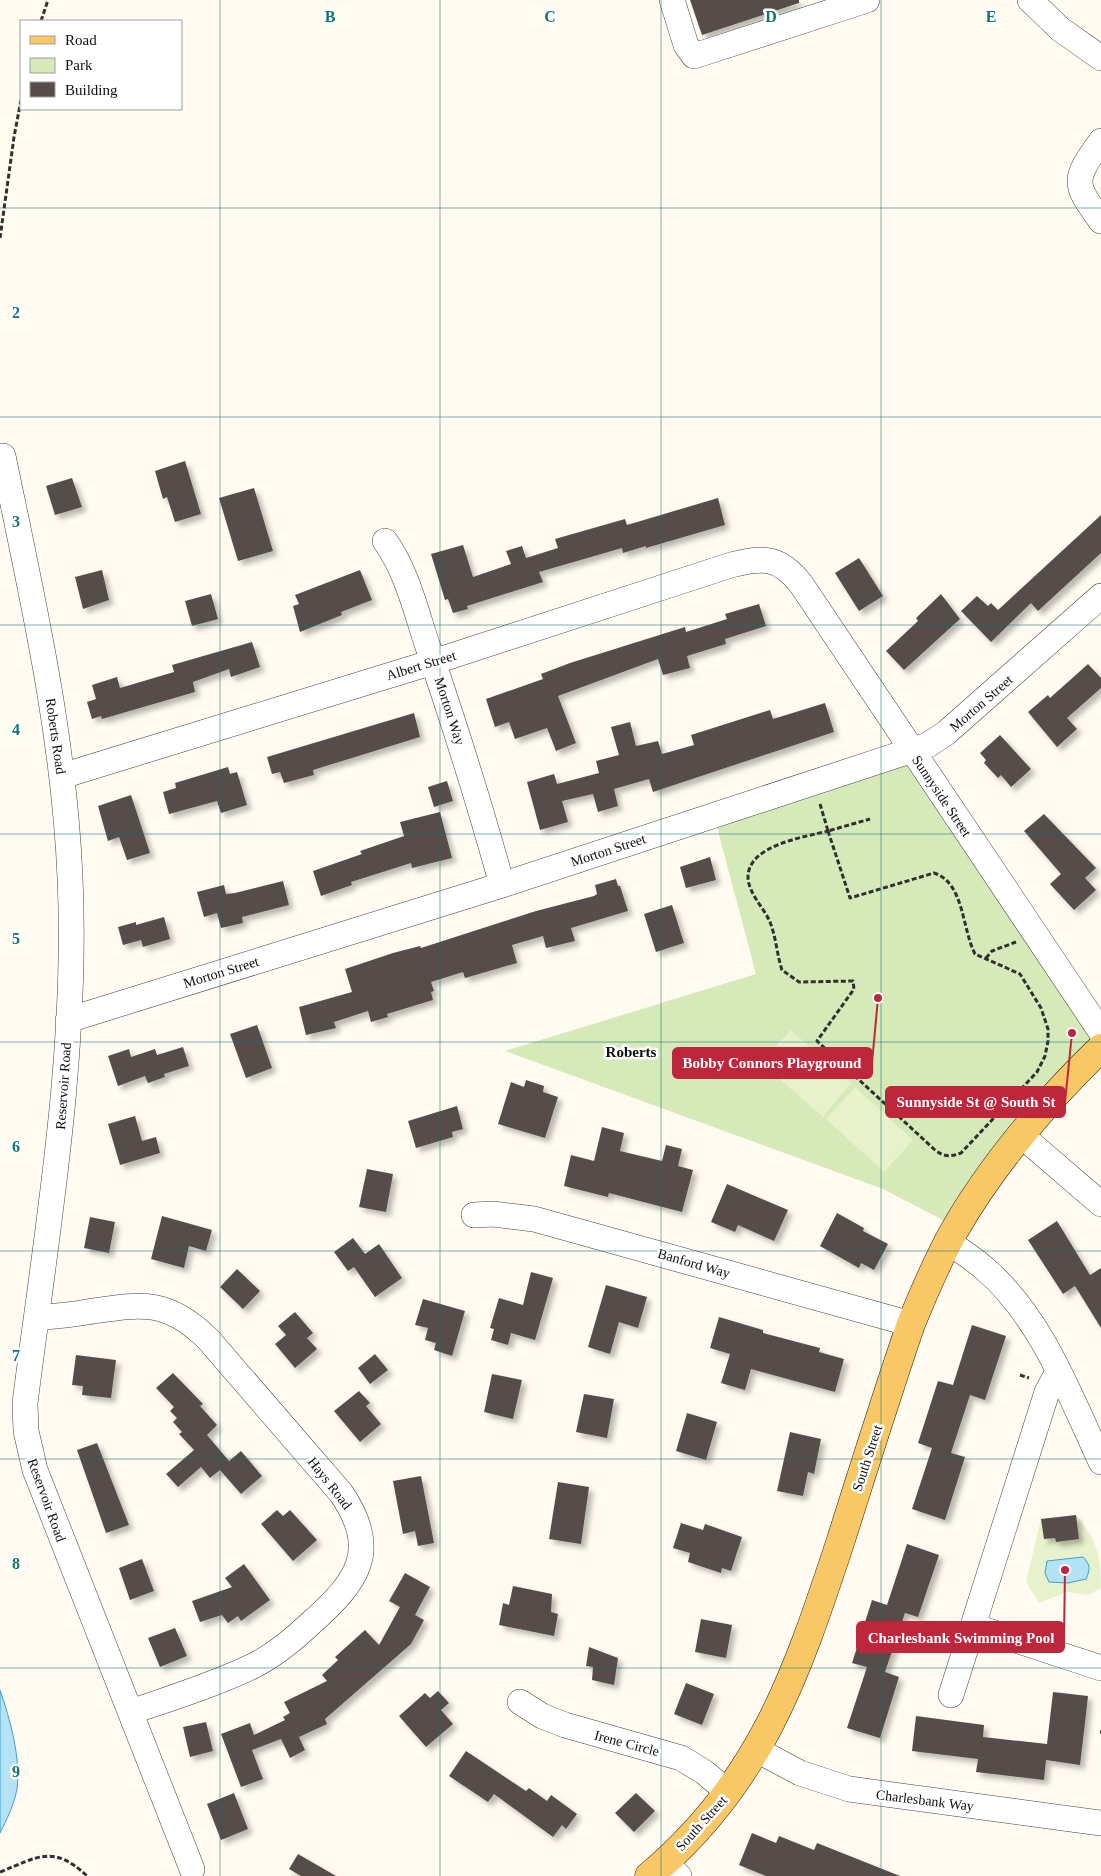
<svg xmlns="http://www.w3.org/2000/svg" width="1101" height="1876" viewBox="0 0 1101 1876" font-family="'Times New Roman',serif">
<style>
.green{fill:#d6e9b9}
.pitch{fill:#e7f1cb}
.water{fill:#b5e3f6;stroke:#3c9fcd}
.building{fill:#574e4b;filter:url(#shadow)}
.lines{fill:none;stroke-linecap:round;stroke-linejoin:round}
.minor-casing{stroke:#414141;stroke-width:26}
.major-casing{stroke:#1f1f1f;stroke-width:29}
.path{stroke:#303030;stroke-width:3;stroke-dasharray:5 2.5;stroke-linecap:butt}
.minor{stroke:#fff;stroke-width:25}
.major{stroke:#f8c867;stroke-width:28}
.grid{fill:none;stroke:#0f766e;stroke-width:1;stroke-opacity:0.55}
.labels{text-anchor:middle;stroke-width:5;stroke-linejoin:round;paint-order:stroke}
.street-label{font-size:14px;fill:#0e0e0e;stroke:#fff}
.neighbourhood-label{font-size:15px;font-weight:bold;fill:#0e0e0e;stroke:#fff}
.grid-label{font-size:16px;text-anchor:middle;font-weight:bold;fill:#0f766e;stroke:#fff;stroke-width:5;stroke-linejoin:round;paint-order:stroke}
.leader{fill:none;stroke:#be263b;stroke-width:2}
.callout-dot{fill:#be263b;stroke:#fff;stroke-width:2}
.callout{fill:#be263b;stroke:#be263b;stroke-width:2}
.callout-label{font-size:15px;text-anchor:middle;font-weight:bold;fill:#fff}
</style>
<defs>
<filter id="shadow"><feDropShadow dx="4.5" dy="4.5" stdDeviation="2.5" flood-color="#0004"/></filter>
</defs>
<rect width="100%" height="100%" fill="#fffbf0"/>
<path class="green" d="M911,751L1101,1032L955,1229L939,1218L883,1189L505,1051L756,974L714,816Z"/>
<path class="pitch" d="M791,1030L851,1083L823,1117L760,1062Z
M855,1087L913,1140L884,1172L826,1119Z
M1076,1515C1097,1541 1101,1554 1101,1588L1088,1595L1067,1592L1039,1603L1026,1582L1041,1519Z"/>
<path class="water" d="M1083,1557C1091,1565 1090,1570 1086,1579L1068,1583L1049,1582L1045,1573L1047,1561Z
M0,1690C10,1719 21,1758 17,1789C14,1805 7,1819 0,1833Z"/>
<path class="building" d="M690,0H799V3L702,35Z
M185,461L201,514L175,522L167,497L163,499L155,471Z
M72,478L82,507L55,515L46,486Z
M254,488L273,551L238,561L219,498Z
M718,498L725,525L646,548V546L623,553L622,548L539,572L543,582L467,606L468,609L453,613L448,599L445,600L431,554L463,545L473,577L511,564L506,551L522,546L526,558L558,548L555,539L625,519L627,525Z
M1101,515V553L1038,611L1031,603L991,642L961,611L977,596L988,606L991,603L998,610Z
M859,558L883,596L859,611L835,573Z
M102,570L109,600L83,609L75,577Z
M360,570L372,600L341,612L342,615L300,632L293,606L299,604L295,595Z
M211,594L218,619L192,626L185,601Z
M941,594L960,619L904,670L886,651L918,621L916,618Z
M759,604L766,626L725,639L726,644L687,656L690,668L663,675L658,659L558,696L576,743L556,751L547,728L515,739L509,722L495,727L486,699L543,679L541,674L570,663L685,627L686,632L727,619L725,614Z
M252,642L260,667L231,677L229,669L193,682L195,692L102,719L101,716L92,719L87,702L96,699L92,685L117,677L120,688L174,672L172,665Z
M1088,664L1101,678V688L1067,718L1077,729L1057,747L1028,712L1048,695L1050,698Z
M825,703L834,732L653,792L649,779L614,789L618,806L598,812L593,794L562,801L568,822L540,830L527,782L554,774L557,784L599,773L596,761L619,755L611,727L630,722L636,746L658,741L662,754L694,745L691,735L770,710L773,719Z
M414,713L420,737L313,770L314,775L284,783L280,772L272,774L267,757Z
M1000,735L1031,769L1011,787L1001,775L998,778L984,763L986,760L980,753Z
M228,767L230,774L237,772L247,805L221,813L217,801L169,814L163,792L176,788L175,783Z
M447,781L453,801L434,807L428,787Z
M131,795L150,853L127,860L119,837L108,841L98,806Z
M440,812L452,858L412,868L411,863L351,882L352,885L321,896L313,871L362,854L360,851L404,836L400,822Z
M1044,814L1096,868L1085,878L1096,890L1074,910L1050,884L1061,874L1024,831Z
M710,857L716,880L686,888L680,867Z
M616,879L618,886H620L628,911L571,928L575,941L546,948L543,936L512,945L517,963L465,978L463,972L431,982L434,991L431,992L433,1000L387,1014L388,1017L371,1022L368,1011L334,1022L336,1028L306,1035L299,1007L352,992L345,969L393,953L420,946L421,948L536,911L594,896L597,894L595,885Z
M283,881L289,905L242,917L243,923L221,928L217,913L204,917L197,892L224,885L226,894L235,893Z
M672,905L684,943L656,952L644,914Z
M164,917L170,939L143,947L141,940L123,945L118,927L136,922V925Z
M257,1025L272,1068L246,1078L230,1034Z
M183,1047L189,1066L164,1074L165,1077L148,1083L145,1076L118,1086L108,1056L129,1049L131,1057L155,1049L157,1055Z
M526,1080L544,1086L543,1092L558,1097L545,1138L498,1124L511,1082L524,1087Z
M457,1106L463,1129L452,1132L453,1137L416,1148L408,1121Z
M135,1116L142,1141L156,1137L160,1153L120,1165L108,1124Z
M602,1127L624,1133L620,1151L662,1161L666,1145L682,1149L678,1166L693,1170L682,1212L609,1193L608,1197L564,1186L571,1155L594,1161Z
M367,1169L393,1174L386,1212L359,1207Z
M727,1184L788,1210L774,1241L738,1225L735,1232L711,1222Z
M837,1213L864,1228L863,1231L888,1244L874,1270L861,1263L859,1268L820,1246Z
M162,1216L212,1230L206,1251L189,1246L184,1268L151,1259Z
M90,1217L115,1222L109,1253L84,1248Z
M1057,1221L1090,1275L1101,1268V1328L1075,1286L1063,1294L1028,1240Z
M353,1238L365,1254L379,1244L402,1278L375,1297L354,1267L348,1271L334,1252Z
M237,1269L260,1291L243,1309L220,1287Z
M531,1272L553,1278L535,1340L511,1333L508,1345L491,1340L494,1329L490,1328L499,1298L523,1305Z
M606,1285L647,1297L638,1328L619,1322L610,1354L588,1347Z
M423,1299L465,1311L452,1356L434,1350L436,1343L425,1340L428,1328L415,1325Z
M295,1312L313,1333L307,1338L317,1349L295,1368L275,1344L286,1335L278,1326Z
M719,1317L763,1330V1333L820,1348L819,1352L844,1359L835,1392L751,1369L745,1390L721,1383L730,1354L710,1348Z
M972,1325L1006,1336L985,1400L970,1395L951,1453L965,1457L945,1520L912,1509L932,1448L918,1443L938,1381L953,1385Z
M375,1354L388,1370L370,1384L358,1368Z
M76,1355L116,1360L111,1398L82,1395L83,1386L72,1385Z
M173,1373L203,1404L200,1406L217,1425L207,1435L229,1461L241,1451L262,1476L241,1494L220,1470L210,1478L201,1467L178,1487L166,1474L194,1450L179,1434L182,1432L173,1422L177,1418L170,1411L174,1407L156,1388Z
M492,1374L522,1380L513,1419L484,1412Z
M359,1391L370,1403L366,1406L381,1424L360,1442L334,1411Z
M584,1394L614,1399L607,1438L576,1432Z
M687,1413L717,1422L706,1460L676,1451Z
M790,1432L821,1439L814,1474L808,1472L803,1496L777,1491Z
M97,1443L129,1525L106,1533L77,1450Z
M421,1476L434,1543L418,1546L415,1531L403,1534L393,1481Z
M558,1482L589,1487L581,1544L549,1539Z
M277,1510L283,1516L290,1510L317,1540L293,1561L261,1524Z
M1076,1515L1079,1539L1056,1542L1055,1538L1044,1539L1041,1519Z
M681,1523L703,1530L705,1524L742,1537L731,1571L722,1568L721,1573L688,1562L690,1553L673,1548Z
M907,1544L939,1555L918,1617L905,1613L885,1672L899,1677L880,1738L847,1728L867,1667L852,1663L872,1600L887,1605Z
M142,1559L154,1591L130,1600L119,1568Z
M244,1564L270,1600L241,1621L238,1616L228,1623L222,1615L200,1622L192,1601L232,1587L225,1578Z
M405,1573L430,1587L415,1615L424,1620L411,1644L325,1719L327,1724L299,1737L305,1750L290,1758L281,1739L252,1750L263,1779L241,1787L221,1734L250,1723L254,1735L285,1720L283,1717L290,1713L284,1702L327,1681L322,1675L338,1660L335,1657L365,1630L379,1645L400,1607L389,1601Z
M513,1586L552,1594L551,1612L558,1614L554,1636L499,1625L503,1603L509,1605Z
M701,1619L732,1625L726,1658L695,1652Z
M175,1628L187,1656L160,1667L148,1638Z
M589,1647L618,1658L614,1685L592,1680L593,1667L586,1666Z
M686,1683L714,1694L702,1725L674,1714Z
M438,1691L449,1703L441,1710L453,1724L426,1747L399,1716L425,1693L430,1698Z
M1053,1692L1088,1696L1085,1723L1080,1765L1046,1760L1044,1780L976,1772L978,1759L912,1751L916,1716L984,1725L983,1737L1047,1744Z
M206,1722L213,1751L190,1757L183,1727Z
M466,1751L526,1791L529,1788L547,1801L551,1795L577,1814L566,1829L562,1825L553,1837L494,1794L488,1802L449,1776Z
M234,1793L248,1829L221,1840L207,1804Z
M636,1793L655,1811L634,1832L615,1813Z
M752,1833L776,1843L779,1836L814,1850L817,1843L900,1876H766L739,1865Z
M298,1854L336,1876H301L289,1869Z"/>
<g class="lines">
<defs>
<path id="minor" d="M672,0L686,45L694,56L867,0
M1030,0L1060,29L1101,58
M1101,141C1073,180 1073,183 1101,221
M3,456C32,596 64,735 70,877C78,1054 47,1229 25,1403L26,1431L35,1470L192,1869
M385,541C407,571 416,612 428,647C455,726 480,805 502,885
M62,776L433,662L731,565C763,557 779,556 801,584L1101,1032
M68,1020L502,885L928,745L946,733L1101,596
M1022,1136L1101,1204
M474,1215L493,1214L534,1219L911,1324
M948,1242C960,1250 974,1259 985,1269C1042,1318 1070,1396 1101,1462
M38,1318C54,1316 71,1315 87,1312C141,1304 166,1298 208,1339L341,1493C381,1551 357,1582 311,1623C293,1640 275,1655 253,1666C214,1685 171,1698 131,1712
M973,1626L1101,1668
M951,1695L1047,1392L1058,1372
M520,1702L542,1716L565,1725L681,1758L704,1772L728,1792
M757,1750L800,1773L849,1789L1101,1823
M664,1863L679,1876"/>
<path id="major" d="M649,1876C760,1783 796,1676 840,1543C863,1470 886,1397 911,1324C924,1292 937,1261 954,1231C991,1166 1047,1100 1101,1048"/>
</defs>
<use href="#minor" class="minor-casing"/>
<use href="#major" class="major-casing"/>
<path class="path" d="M41,21L48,0
M0,238L14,137L21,100
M820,804L828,831L870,819
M828,831L850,898L934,873C964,882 962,929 975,954L1020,974L1041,1008L1048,1029V1041L1045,1056L1037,1072L961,1153C950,1157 944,1157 935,1150L817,1041L854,989L853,981L799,982L782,970C777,955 776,937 770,922C764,908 749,894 748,878C747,845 805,837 828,831Z
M986,958L992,951L1016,942
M1020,1375L1029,1378
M1100,1732H1101
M0,1872C38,1857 53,1844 87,1876"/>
<use href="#minor" class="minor"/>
<use href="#major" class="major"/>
</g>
<path class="grid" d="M220,0V1876M440,0V1876M661,0V1876M881,0V1876M0,208H1101M0,417H1101M0,625H1101M0,834H1101M0,1042H1101M0,1251H1101M0,1459H1101M0,1668H1101"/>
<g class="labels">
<g class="street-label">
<text transform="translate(421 665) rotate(-17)" y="5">Albert Street</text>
<text transform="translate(981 703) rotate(-41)" y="5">Morton Street</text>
<text transform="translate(450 711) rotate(72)" y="5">Morton Way</text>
<text transform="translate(56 736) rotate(82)" y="5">Roberts Road</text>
<text transform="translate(942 796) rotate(56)" y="5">Sunnyside Street</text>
<text transform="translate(608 850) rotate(-18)" y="5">Morton Street</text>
<text transform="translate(221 972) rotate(-17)" y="5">Morton Street</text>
<text transform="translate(63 1086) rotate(-86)" y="5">Reservoir Road</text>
<text transform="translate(694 1263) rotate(16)" y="5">Banford Way</text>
<text transform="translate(867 1458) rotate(-72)" y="5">South Street</text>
<text transform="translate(330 1483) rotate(52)" y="5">Hays Road</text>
<text transform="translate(47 1500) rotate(70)" y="5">Reservoir Road</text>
<text transform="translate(627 1743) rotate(15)" y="5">Irene Circle</text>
<text transform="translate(925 1800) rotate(7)" y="5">Charlesbank Way</text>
<text transform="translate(701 1823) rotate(-48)" y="5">South Street</text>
</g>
<g class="neighbourhood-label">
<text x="631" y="1057">Roberts</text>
</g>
</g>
<g class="grid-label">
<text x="330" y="22">B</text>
<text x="550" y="22">C</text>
<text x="771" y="22">D</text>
<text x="991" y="22">E</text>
<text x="16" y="318">2</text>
<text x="16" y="527">3</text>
<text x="16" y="735">4</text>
<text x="16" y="944">5</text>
<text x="16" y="1152">6</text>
<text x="16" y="1361">7</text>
<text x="16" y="1569">8</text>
<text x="16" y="1777">9</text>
</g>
<path class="leader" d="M878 998L872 1063M1072 1033L1065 1102M1065 1570L1064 1637"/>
<g class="callout-dot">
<circle cx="878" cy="998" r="5"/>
<circle cx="1072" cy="1033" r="5"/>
<circle cx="1065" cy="1570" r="5"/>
</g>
<g class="callout">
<rect x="673" y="1048" width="199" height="30" rx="5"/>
<rect x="886" y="1087" width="179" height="30" rx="5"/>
<rect x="857" y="1622" width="207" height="30" rx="5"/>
</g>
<g class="callout-label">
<text x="772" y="1068">Bobby Connors Playground</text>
<text x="976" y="1107">Sunnyside St @ South St</text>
<text x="961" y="1643">Charlesbank Swimming Pool</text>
</g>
<rect x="20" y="20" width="162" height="90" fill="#ffffff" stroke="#9f9f9f"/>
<rect x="30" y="36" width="25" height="8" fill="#f8c867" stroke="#9f9f9f"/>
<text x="65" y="45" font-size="15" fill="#0e0e0e">Road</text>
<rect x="30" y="58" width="25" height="15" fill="#d6e9b9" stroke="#9f9f9f"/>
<text x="65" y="70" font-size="15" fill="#0e0e0e">Park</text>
<rect x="30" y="82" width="25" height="15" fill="#574e4b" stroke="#9f9f9f"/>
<text x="65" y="95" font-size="15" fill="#0e0e0e">Building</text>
</svg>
